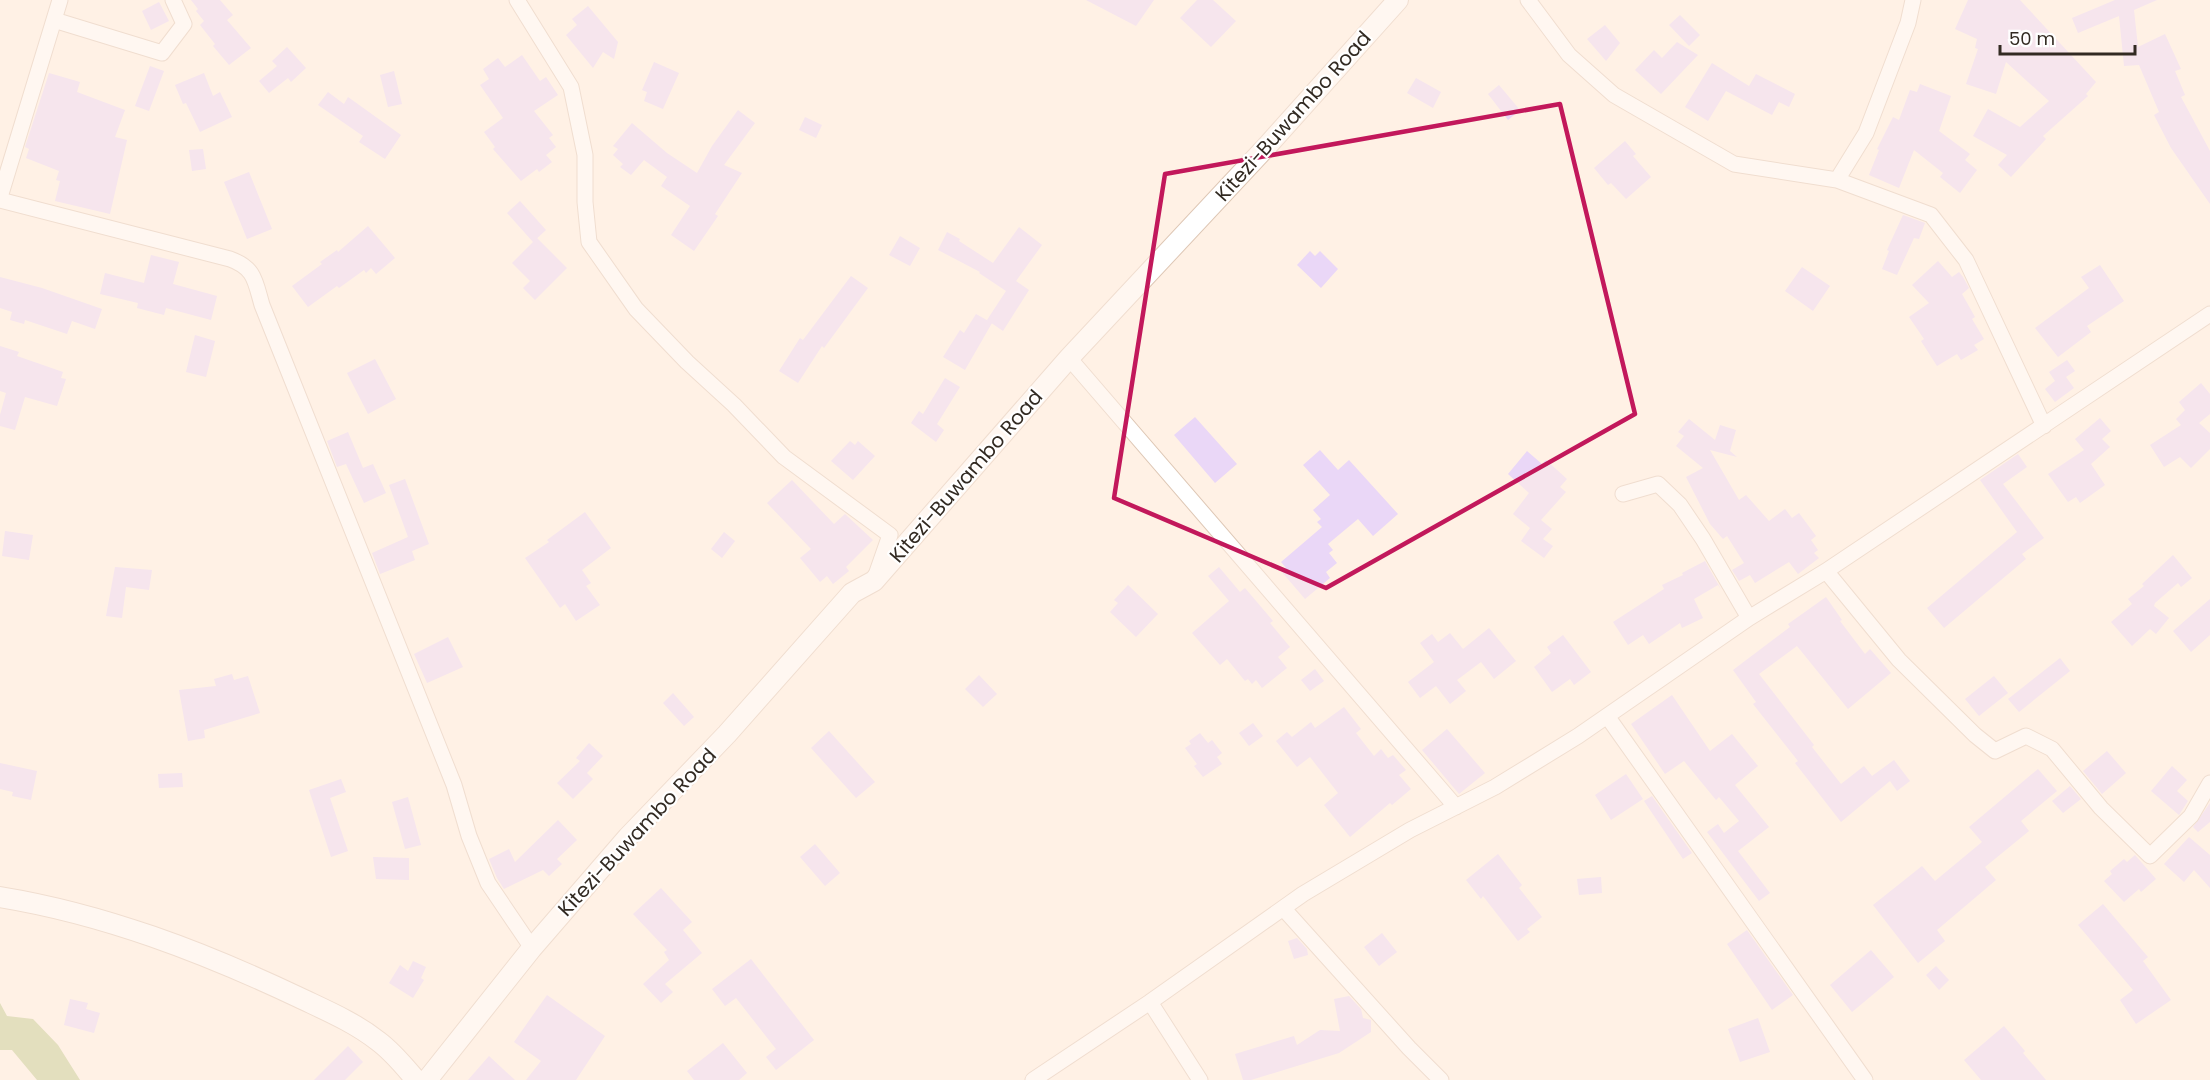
<svg xmlns="http://www.w3.org/2000/svg" width="2210" height="1080" viewBox="0 0 2210 1080" font-family="Poppins,sans-serif">
<style>
.forest{fill:#c1ca8e}
.building{fill:#ead7f7}
.lines{fill:none;stroke-linecap:round;stroke-linejoin:round}
.minor-casing{stroke:#dec7b5;stroke-width:17}
.tertiary-casing{stroke:#dec7b5;stroke-width:22}
.minor{stroke:#fff;stroke-width:15}
.tertiary{stroke:#fff;stroke-width:20}
.marked{fill:none;stroke:#c2185b;stroke-width:4.5;stroke-linejoin:round}
.labels{text-anchor:middle;stroke-width:4.5;stroke-linejoin:round;paint-order:stroke}
.street-label{font-size:20px;fill:#322a22;stroke:#fff}
</style>
<rect width="100%" height="100%" fill="#fff1e5"/>
<path class="forest" d="M0,1003L7,1016L33,1019L58,1045L80,1080H37L12,1050H0Z"/>
<path class="building" d="M191,0H220L233,15L227,20L251,48L229,65L213,46L215,44L200,25L204,21L196,11L198,9Z
M1086,0H1154L1136,26Z
M1197,0H1213L1236,21L1211,47L1180,18Z
M1968,0H2020L2096,82L2086,94L2088,96L2043,136L2046,139L2011,177L1998,165L2007,155L1973,136L1988,109L2020,127L2049,101L2006,62L1996,94L1966,84L1978,49L1975,48L1977,39L1955,29Z
M2115,0H2157L2134,10L2138,47L2165,34L2181,69L2175,71L2185,95L2181,97L2210,151V204L2171,148L2154,115L2159,112L2139,65L2124,66L2119,16L2078,33L2072,18Z
M159,2L169,21L151,30L142,11Z
M588,6L618,42L614,59L603,52L593,68L566,35L577,25L572,19Z
M1680,15L1700,35L1689,46L1669,25Z
M1605,25L1620,43L1606,61L1587,39Z
M1677,42L1698,55L1661,94L1635,70L1654,50L1662,58Z
M287,47L306,68L291,82L288,78L269,93L259,81L277,66L272,61Z
M522,55L540,81L546,77L558,95L534,111L553,135L549,138L556,147L546,155L552,162L539,172L537,169L521,181L493,149L495,147L484,132L503,118L480,85L489,79L483,69L498,58L505,67Z
M654,62L679,73L663,109L644,101L647,92L642,90Z
M1712,63L1749,86L1756,74L1795,94L1789,107L1779,102L1772,115L1726,91L1708,121L1685,107Z
M150,66L164,71L149,111L135,106Z
M394,71L402,104L388,107L380,75Z
M49,73L80,82L77,92L125,110L115,137L127,140L110,214L55,201L60,181L56,180L59,171L26,158L29,149L25,147Z
M204,73L213,96L220,92L232,117L200,132L186,103L183,104L175,85Z
M1416,78L1441,92L1433,108L1407,93Z
M1920,84L1951,96L1939,131L1970,154L1965,160L1977,170L1960,193L1940,177L1943,173L1914,150L1899,188L1869,175L1879,150L1877,149L1893,117L1899,120L1910,90L1917,92Z
M1499,85L1520,110L1508,120L1488,94Z
M328,92L344,104L348,97L401,135L385,159L359,142L363,136L318,105Z
M738,110L755,123L724,165L742,173L715,214L718,216L694,251L671,235L690,206L661,186L667,177L644,160L631,175L620,167L623,164L613,155L618,149L613,146L632,123L667,153L697,173L712,146Z
M805,117L822,125L816,138L799,130Z
M1625,141L1636,154L1633,156L1651,177L1626,199L1611,183L1608,185L1594,168Z
M203,149L206,169L192,171L189,150Z
M249,172L272,229L247,239L224,182Z
M520,201L546,230L533,242L507,213Z
M1903,215L1925,223L1919,239L1914,238L1897,275L1882,269L1889,251L1887,250Z
M368,226L395,258L376,274L371,268L366,273L364,270L339,288L337,286L308,307L292,286L322,264L320,262L337,250L338,252Z
M1019,227L1042,245L1016,281L1029,290L1003,331L987,320L1006,291L979,273L980,272L938,250L947,232L960,239L959,241L993,263Z
M900,236L920,248L910,266L889,255Z
M537,238L567,268L535,300L523,288L530,281L512,263Z
M1310,251L1315,256L1320,251L1338,269L1321,288L1297,265Z
M151,255L179,262L173,284L217,296L211,320L166,308L164,315L137,308L138,303L100,294L105,273L144,283Z
M1938,261L1952,277L1959,272L1963,277L1969,288L1962,294L1975,317L1972,319L1984,339L1974,345L1978,350L1961,360L1957,354L1937,366L1921,341L1924,339L1909,317L1929,303L1912,285Z
M2100,265L2124,301L2087,326L2091,332L2058,357L2035,328L2089,288L2081,277Z
M1802,267L1830,286L1813,311L1785,291Z
M851,276L868,288L824,348L822,346L798,383L779,371L800,338L803,340Z
M0,277L42,288L102,309L95,329L72,321L67,334L25,320L24,324L10,320L12,312L0,308Z
M976,314L992,323L965,370L943,357L960,330L964,333Z
M195,335L215,341L206,377L186,372Z
M0,346L19,352L17,356L63,372L61,378L66,379L57,406L25,397L15,430L0,426V415L6,393L0,391Z
M375,359L396,399L368,414L347,373Z
M2067,360L2075,371L2066,377L2074,388L2055,402L2045,389L2055,381L2049,372Z
M945,378L960,387L937,424L944,430L936,442L911,423L919,411L923,414Z
M2201,383L2210,394V414L2199,423L2210,433V449L2191,468L2180,457L2164,467L2150,445L2181,425L2176,419L2185,410L2179,402Z
M1195,417L1237,464L1215,483L1174,435Z
M2100,418L2111,431L2102,439L2110,447L2091,464L2105,485L2080,503L2076,497L2068,502L2048,474L2084,450L2075,439Z
M1689,419L1715,440L1720,425L1736,430L1730,451L1737,457L1710,450L1739,500L1746,495L1769,521L1785,509L1792,518L1799,513L1816,536L1811,540L1818,550L1814,553L1819,558L1798,574L1789,562L1755,583L1750,575L1739,581L1732,570L1744,563L1727,536L1723,539L1710,524L1686,477L1703,468L1676,446L1684,436L1678,432Z
M348,432L363,468L373,464L386,493L364,503L346,464L337,467L327,441Z
M850,441L855,445L858,441L875,456L853,480L831,461Z
M1320,450L1338,470L1349,460L1398,514L1373,536L1358,519L1328,544L1333,550L1329,553L1337,563L1326,572L1330,578L1305,599L1281,571L1286,568L1281,562L1322,527L1317,522L1321,519L1313,510L1330,495L1303,465Z
M1527,451L1542,464L1546,460L1567,479L1560,487L1566,492L1541,520L1552,529L1543,539L1553,546L1544,558L1521,541L1530,528L1513,514L1529,493L1508,474Z
M2018,454L2027,467L2003,484L2044,538L2022,554L2026,559L1944,628L1927,608L2017,532L1980,480Z
M405,479L429,544L412,551L415,560L380,574L372,553L408,537L389,485Z
M792,480L834,524L845,514L873,540L846,567L849,571L833,584L827,576L820,582L800,558L811,549L767,503Z
M585,512L611,548L582,570L591,583L586,586L600,605L576,621L565,604L560,608L525,558L549,542L547,540Z
M5,531L33,535L29,560L2,556Z
M724,532L735,541L722,558L711,549Z
M2173,555L2192,578L2181,587L2178,583L2155,603L2154,606L2169,618L2156,634L2150,629L2132,646L2111,622L2132,604L2128,599L2144,586L2142,584Z
M1705,561L1722,591L1718,585L1694,599L1703,618L1682,628L1680,623L1649,644L1643,635L1628,645L1613,622L1664,589L1662,585L1683,575L1682,573Z
M115,567L152,570L149,590L126,587L122,618L106,616Z
M1219,567L1240,592L1245,588L1273,621L1270,623L1290,647L1278,657L1287,668L1262,688L1256,680L1252,684L1248,679L1245,681L1227,659L1220,665L1192,633L1229,601L1208,576Z
M1128,585L1158,614L1136,637L1110,612L1118,603L1114,600Z
M1826,597L1842,620L1840,621L1865,654L1870,649L1891,673L1848,709L1797,646L1759,674L1814,745L1812,747L1841,784L1864,766L1872,776L1894,760L1910,781L1897,791L1890,781L1841,822L1795,763L1798,761L1753,704L1756,702L1733,670L1790,627L1788,624Z
M2210,599V635L2191,652L2173,631Z
M1489,628L1516,661L1494,679L1481,662L1457,680L1466,691L1450,704L1436,686L1420,698L1408,682L1434,662L1420,643L1432,634L1438,642L1450,633L1463,649Z
M1563,635L1591,672L1574,685L1570,679L1552,692L1534,667L1551,653L1547,647Z
M448,637L463,667L427,683L414,654Z
M2060,658L2070,671L2019,712L2008,699Z
M1315,669L1324,681L1310,691L1301,680Z
M232,674L234,680L248,676L260,713L204,730L205,738L188,741L179,690L216,686L214,679Z
M979,675L997,694L983,707L965,689Z
M1994,676L2008,693L1979,716L1965,699Z
M673,693L694,717L684,726L663,703Z
M1672,695L1710,751L1732,734L1758,766L1735,785L1769,827L1738,851L1770,893L1759,901L1707,832L1718,824L1724,833L1739,821L1719,797L1716,800L1684,761L1665,774L1631,724Z
M1344,707L1361,729L1356,733L1374,756L1381,749L1388,758L1393,755L1406,770L1399,775L1411,789L1392,805L1390,803L1350,837L1324,805L1338,793L1310,757L1297,767L1276,741L1287,732L1292,737L1311,722L1315,728Z
M1253,723L1263,736L1249,746L1239,733Z
M1447,729L1485,773L1459,794L1422,750Z
M829,731L875,782L856,798L811,748Z
M1200,733L1208,743L1212,740L1222,753L1217,757L1222,764L1203,777L1194,766L1197,764L1185,748L1191,744L1189,741Z
M589,743L603,756L587,773L593,779L573,799L557,783L580,761L576,758Z
M2107,751L2126,773L2102,794L2083,771Z
M0,763L37,771L31,800L12,796L13,792L0,789Z
M2172,766L2187,780L2177,791L2188,801L2179,815L2151,791Z
M2038,769L2057,791L2021,821L2029,831L1985,867L1996,880L1937,930L1945,941L1918,963L1873,905L1922,866L1935,881L1982,842L1969,827Z
M182,773L183,787L159,788L158,774Z
M1626,774L1643,799L1611,820L1595,795Z
M341,779L346,792L330,798L348,851L331,857L309,790Z
M2070,786L2081,799L2063,813L2052,801Z
M1652,796L1692,853L1683,859L1644,801Z
M408,797L421,845L405,849L392,802Z
M2210,803V822L2198,832L2193,827Z
M558,820L577,840L557,859L562,864L549,876L543,870L504,889L497,878L489,859L509,849L515,862Z
M2189,837L2210,855V888L2194,870L2184,882L2164,864Z
M815,844L840,873L825,886L800,857Z
M1498,854L1522,885L1519,888L1542,917L1527,929L1530,932L1518,941L1483,896L1481,899L1466,880Z
M2135,855L2156,879L2141,892L2139,889L2124,902L2104,881L2112,874L2110,871L2124,859L2127,862Z
M373,857L409,858V880L376,879Z
M1601,877L1602,893L1579,895L1577,879Z
M661,888L692,922L683,930L702,953L665,984L673,992L661,1003L643,984L669,960L664,952L667,950L633,914Z
M2103,904L2148,957L2143,961L2171,1000L2136,1024L2120,1000L2133,990L2078,925Z
M1747,930L1793,995L1772,1010L1727,944Z
M1382,933L1397,952L1379,966L1364,947Z
M1297,938L1307,949L1308,955L1294,959L1288,941Z
M1871,950L1894,977L1852,1012L1830,985Z
M751,959L814,1040L776,1070L766,1057L776,1049L736,998L725,1006L712,989Z
M413,961L426,967L421,978L424,980L413,998L389,983L400,965L408,971Z
M1936,966L1949,980L1939,990L1926,975Z
M547,995L605,1036L576,1080H526L541,1061L514,1042Z
M1349,996L1361,1009L1363,1018L1371,1020V1032L1339,1053L1251,1080H1243L1235,1054L1294,1036L1297,1045L1320,1030L1340,1031L1334,999Z
M70,999L88,1003L86,1009L100,1013L94,1033L64,1025Z
M1758,1018L1770,1052L1740,1062L1728,1029Z
M2004,1026L2025,1051L2023,1053L2046,1080H1981L1964,1060Z
M723,1043L747,1073L739,1080H694L687,1071Z
M348,1046L363,1062L345,1080H314Z
M489,1056L515,1080H468Z"/>
<g class="lines">
<defs>
<path id="minor" d="M517,0L571,87L585,155V202L589,242L636,309L687,362L734,405L784,457L890,535L876,575
M1528,0L1569,55L1614,95L1734,164L1837,180L1931,215L1966,260L2044,426
M54,20L162,53L184,24L173,0
M1837,180L1866,133L1908,23L1913,0
M0,197L60,0
M0,200L230,259C255,268 255,281 262,305L454,785L469,836L488,883L532,948
M1069,358L1456,807
M1623,494L1658,484L1680,505L1703,539L1749,618
M1826,571L1899,660L1975,735L1995,751L2026,736L2052,749L2101,808L2150,856L2191,816L2210,783
M1607,716L1865,1080
M1283,908L1409,1048L1441,1080
M1150,1002L1200,1080
M1033,1080L1150,1002L1303,894L1410,830L1495,787L1578,736L1749,618L1826,571L2210,314"/>
<path id="tertiary" d="M0,897C104,914 203,952 298,997C325,1010 354,1022 378,1041C393,1052 404,1066 416,1080
M427,1080L532,948L628,837L727,734L852,593L874,581L1069,358L1268,145L1398,0"/>
</defs>
<use href="#minor" class="minor-casing"/>
<use href="#tertiary" class="tertiary-casing"/>
<use href="#minor" class="minor"/>
<use href="#tertiary" class="tertiary"/>
</g>
<path d="M0 0H2210V1080H0ZM1560,104L1635,414L1326,588L1114,498L1165,174Z" fill="#fff1e5" fill-opacity=".55" fill-rule="evenodd"/>
<path class="marked" d="M1560,104L1635,414L1326,588L1114,498L1165,174Z"/>
<g class="labels">
<g class="street-label">
<text transform="translate(1293 116) rotate(-48)" y="7">Kitezi-Buwambo Road</text>
<text transform="translate(966 476) rotate(-49)" y="7">Kitezi-Buwambo Road</text>
<text transform="translate(637 832) rotate(-47)" y="7">Kitezi-Buwambo Road</text>
</g>
</g>
<path d="M2000 45v9h135v-9" fill="none" stroke="#322a22" stroke-width="3"/>
<text x="2009" y="45" font-size="18" fill="#322a22" stroke="#ffffff" stroke-width="4.5" paint-order="stroke">50 m</text>
</svg>
